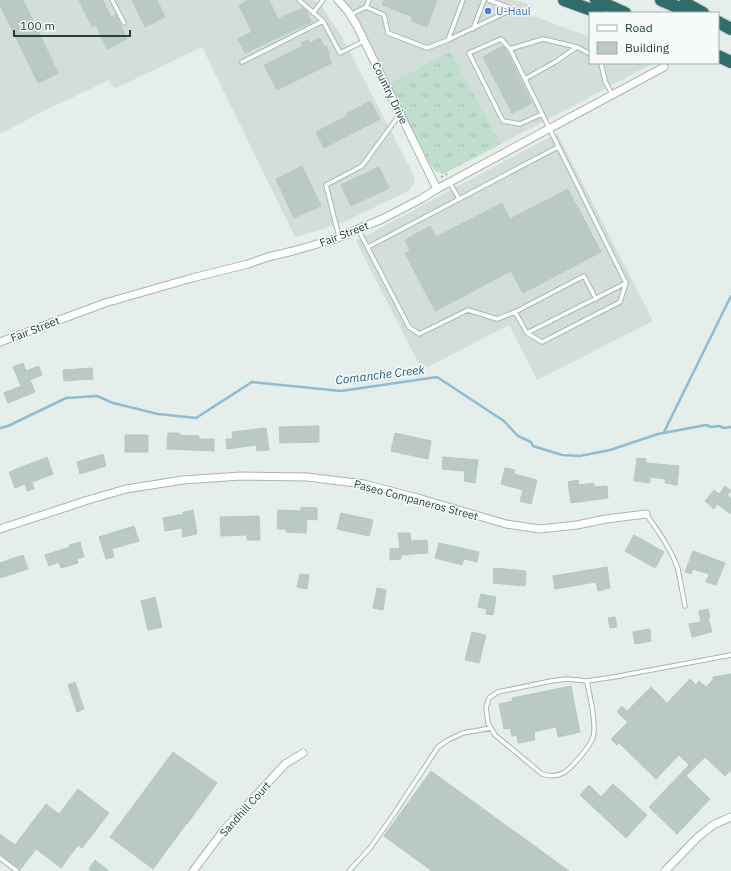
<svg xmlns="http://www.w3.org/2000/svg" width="731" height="871" viewBox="0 0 731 871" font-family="'IBM Plex Sans',sans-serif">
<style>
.built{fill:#d3dedb}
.grass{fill:url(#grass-tufts)}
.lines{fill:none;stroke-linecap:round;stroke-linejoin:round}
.stream{stroke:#8fbcd2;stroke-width:2.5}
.building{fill:#bac9c5;stroke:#b7c8c4}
.lane-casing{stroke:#a7b6b3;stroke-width:5.5}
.street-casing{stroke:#a7b6b3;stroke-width:9}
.highway-casing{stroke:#c2cac9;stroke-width:14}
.path{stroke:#86b1ab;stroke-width:1.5;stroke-dasharray:2 3;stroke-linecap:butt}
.lane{stroke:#fff;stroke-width:3.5}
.street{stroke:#fff;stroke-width:7}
.highway{stroke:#306c6a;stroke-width:12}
.shop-dot{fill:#3f7fe0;stroke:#f6faf9;stroke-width:1.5}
.labels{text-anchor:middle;stroke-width:3;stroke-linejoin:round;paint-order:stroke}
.shop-label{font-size:11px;fill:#366cbe;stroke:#f6faf9;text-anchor:start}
.street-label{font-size:11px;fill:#24403d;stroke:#f6faf9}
.water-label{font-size:12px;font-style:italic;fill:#1e5c7c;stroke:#f6faf9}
</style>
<defs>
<pattern id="grass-tufts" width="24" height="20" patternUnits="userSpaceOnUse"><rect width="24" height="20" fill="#bfdecd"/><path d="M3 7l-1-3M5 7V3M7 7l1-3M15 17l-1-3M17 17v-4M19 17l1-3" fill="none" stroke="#a4c0b1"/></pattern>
</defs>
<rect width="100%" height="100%" fill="#e5eeeb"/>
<path class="built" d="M0,0H315L324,10L342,37L411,170L415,179L413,185L408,191L344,222L320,230L295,237L202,47L114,89L109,80L46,110L0,134Z
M342,0H514L533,6L523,12L590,37V63H654L501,144L450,51L390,83L358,20Z
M557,133L653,321L537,380L509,325L422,370L356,241Z"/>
<path class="grass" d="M450,51L501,144L443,174L435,171L429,162L388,84Z"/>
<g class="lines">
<path class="stream" d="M0,428L8,426L66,398L97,396L113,403L158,414L196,418L252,382L341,391L437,377L504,421L518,436L531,442L533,446L562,455L580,456L610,450L658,434L706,425L711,427L719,426L724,428L731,427
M664,432L731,296"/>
</g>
<path class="building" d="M0,0H23L58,73L38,83L0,5Z
M79,0H103L111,17L116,15L127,39L107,49L96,25L92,27Z
M132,0H157L165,17L145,27Z
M249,0H269L278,19L303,8L306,10L311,22L245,53L238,39L252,32L239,5Z
M384,0H437L427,27L411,21L413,17L382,5Z
M320,38L324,47L326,46L330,54L328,55L332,63L277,90L264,65L303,46L301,43L308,40L310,43Z
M503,46L506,50L532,103L512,113L483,57Z
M370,101L380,119L324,148L316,132L347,116L346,114Z
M302,166L321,206L294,218L276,179Z
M379,167L389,188L351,206L341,185Z
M568,189L601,252L523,293L511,271L435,311L405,253L410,251L405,240L430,226L436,237L502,203L510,219Z
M23,363L26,371L39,366L42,375L30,380L35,392L8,403L4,393L21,386L13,367Z
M92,368L93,379L64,381L63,370Z
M319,426V442L280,443L279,427Z
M266,428L269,450L257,451L256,445L227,449L226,439H233L232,432Z
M168,433H179V435L199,436V439H214V451L167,449Z
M395,433L431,441L428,459L391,451Z
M125,435H148V452H125Z
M103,454L106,466L80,474L77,462Z
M47,457L53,474L32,482L34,489L27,491L25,484L15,488L9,472Z
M443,457L478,460L475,483L464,481L465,471L442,469Z
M637,458L646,459V463L679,466L677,485L665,483L666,479L650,477V483L634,481Z
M505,468L515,470L514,474L537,480L531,504L520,501L523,490L501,484Z
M578,480L579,485L594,483V487L607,486L608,498L571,503L568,482Z
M725,486L731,491L727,495L731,499V514L717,504L714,509L705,501L714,490L719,494Z
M301,507L317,508V520L307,519L306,533L286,532V529H277L278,510L301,511Z
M193,510L197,534L183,537L182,528L165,531L163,518L184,514L183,512Z
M341,513L373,520L369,536L337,529Z
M259,516L260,540H247V535L221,536L220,517Z
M134,526L139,541L112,549L114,557L106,559L99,537Z
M398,533H410L411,541L427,540L428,553L401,555V559L390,560V549L400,548Z
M634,535L664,552L655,568L625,551Z
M80,542L84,557L77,559L78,563L61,568L59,562L49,566L45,555L70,547L69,545Z
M439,543L479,552L477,562L464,559L462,565L435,558Z
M693,551L725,563L716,585L706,582L709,574L693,569L691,574L685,572Z
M23,555L28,569L0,578V563Z
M607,567L610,588L598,591L596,582L555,589L553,576Z
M494,568L526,571L525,586L493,583Z
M300,574L309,575L307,589L297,587Z
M377,588L386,590L383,610L373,608Z
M481,594L496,597L493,615L486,614L487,609L478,607Z
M155,597L162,627L148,630L141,601Z
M708,609L710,617L708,618L712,632L692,637L689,624L701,622L699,611Z
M615,617L617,627L610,628L608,618Z
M650,629L651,641L635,644L633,632Z
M472,632L486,635L479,663L465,660Z
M731,674V770L725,776L705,757L686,776L710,799L677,834L649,807L689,765L679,755L656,779L619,743L617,745L611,739L628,722L617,712L622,706L627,711L651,687L667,703L690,679L696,685L699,681L706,687L713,680V677Z
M75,682L84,709L77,712L68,685Z
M571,686L580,732L558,737L556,727L534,732L535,740L518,743L517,735L512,736L510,728L504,729L499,704L513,701L512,698Z
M173,752L217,783L187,824V823L153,869L110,837Z
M431,771L569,871H432L384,836Z
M613,784L647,815L626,838L580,795L589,785L601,797Z
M78,789L109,813L82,848L78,845L61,868L36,849L20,870L19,868L0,855V834L15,845L46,804L59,814Z
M95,860L109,871H92L89,869Z"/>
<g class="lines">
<defs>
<path id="lane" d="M112,0L124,23
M299,0L323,21
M366,7L384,15L388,33L427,48L448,40L463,0
M313,13L323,0
M350,15L366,7L369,0
M473,29L484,0
M448,40L513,9L489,0
M510,49L501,39L469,53L503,121L520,124L542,114
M242,62L323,21L340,53L364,41
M601,63L605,81L612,94
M525,79L555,62L577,47
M450,183L459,199
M358,229L409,327L419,334L468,310L497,319L515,312L527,333L626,283L510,49L543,39L577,47L590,54
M339,237L326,185L362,166L400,114
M368,247L558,147
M515,312L584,276L596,299
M527,333L542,342L620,302L626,283
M646,514C658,531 671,549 678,569L685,606
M587,681C590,698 595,715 594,731C594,734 593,738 592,740C589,747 570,770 563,773C556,777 548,776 542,774L495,735L488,723L486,708L489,698L498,692L551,681L567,679L587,681L614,677L731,655
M0,858L17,871
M349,871L370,848L394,814L438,747L448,740L463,733L491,728"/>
<path id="street" d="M338,0L347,10L356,24L437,189
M0,342L105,303L192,278L248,264L268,257L293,251L335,239L382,219L421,199L437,189L664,67
M0,529L88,500L126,489L183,480L241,476L307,477L364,484L421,499L506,524L540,529L577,525L606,519L646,514
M193,871L224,830L285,764L303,753
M665,871L697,838L713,825L731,817"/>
<path id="highway" d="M564,0L600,13
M596,0L625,13
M661,0L691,13
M685,3L703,13
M718,22L731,29
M718,56L731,62"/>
</defs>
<use href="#lane" class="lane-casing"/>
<use href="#street" class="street-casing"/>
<use href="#highway" class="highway-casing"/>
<path class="path" d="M441,177L449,173"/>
<use href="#lane" class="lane"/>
<use href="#street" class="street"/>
<use href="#highway" class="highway"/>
</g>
<circle class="shop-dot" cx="488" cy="11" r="4"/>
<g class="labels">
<g class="shop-label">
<text x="496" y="15">U-Haul</text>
</g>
<g class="street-label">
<text transform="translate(390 93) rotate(64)" y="4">Country Drive</text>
<text transform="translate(344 234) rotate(-21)" y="4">Fair Street</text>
<text transform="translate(35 329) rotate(-21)" y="4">Fair Street</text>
<text transform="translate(416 500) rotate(15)" y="4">Paseo Companeros Street</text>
<text transform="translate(245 809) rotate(-48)" y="4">Sandhill Court</text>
</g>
<g class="water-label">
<text transform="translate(380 375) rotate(-7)" y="4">Comanche Creek</text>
</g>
</g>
<rect x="589" y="12" width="130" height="52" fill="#f6faf9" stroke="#a2b0ae"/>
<rect x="597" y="25" width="20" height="6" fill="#ffffff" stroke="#a2b0ae"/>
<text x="625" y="32" font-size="12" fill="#24403d">Road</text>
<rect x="597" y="42" width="20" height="12" fill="#bac9c5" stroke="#a2b0ae"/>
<text x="625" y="52" font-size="12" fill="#24403d">Building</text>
<path d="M14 30v6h116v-6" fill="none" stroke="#24403d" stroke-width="2"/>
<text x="20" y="30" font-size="12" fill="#24403d" stroke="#f6faf9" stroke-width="3" paint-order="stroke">100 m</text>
</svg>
